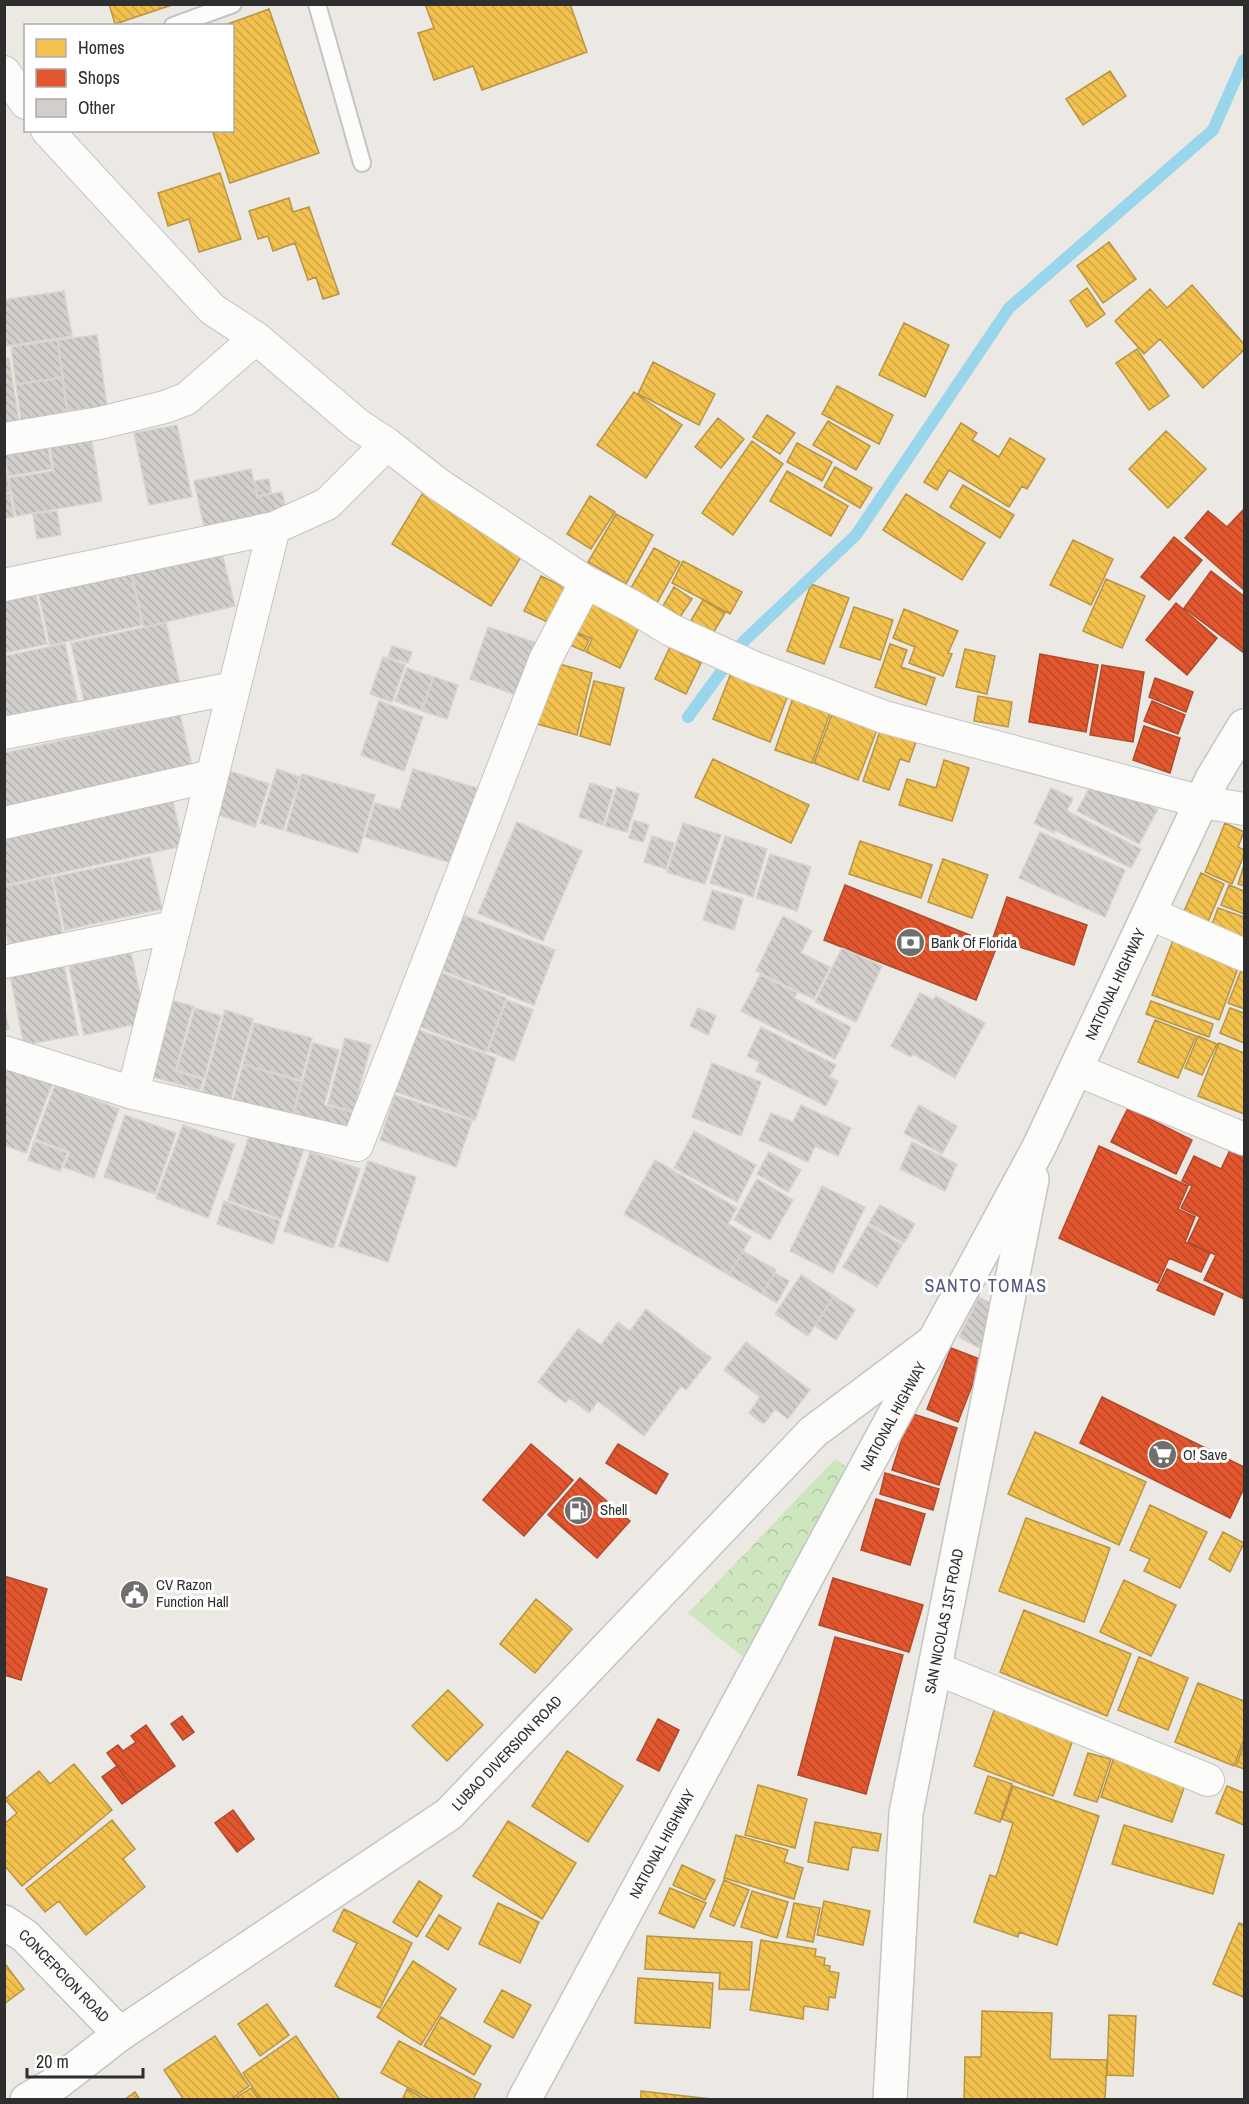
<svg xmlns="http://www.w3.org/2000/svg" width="1249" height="2104" viewBox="0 0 1249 2104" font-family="'Archivo Narrow',sans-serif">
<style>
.park{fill:url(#park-crowns)}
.homes{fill:url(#homes-back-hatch);stroke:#b79544;stroke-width:1.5}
.shops{fill:url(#shops-back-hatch);stroke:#ad4b2e;stroke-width:1.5}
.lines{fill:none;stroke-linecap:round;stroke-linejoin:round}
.stream{stroke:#99d6ec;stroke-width:12}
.building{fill:url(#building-back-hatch);stroke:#d7d4d0;stroke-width:1.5}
.service-casing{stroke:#c5c4c5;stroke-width:20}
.minor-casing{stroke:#c5c4c5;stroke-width:34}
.tertiary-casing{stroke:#c5c4c5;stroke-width:36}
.secondary-casing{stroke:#c5c4c5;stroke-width:36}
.service{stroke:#fcfcfb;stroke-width:16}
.minor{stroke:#fcfcfb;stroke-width:32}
.tertiary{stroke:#fcfcfb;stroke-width:33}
.secondary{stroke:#fcfcfb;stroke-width:33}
.labels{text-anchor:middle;stroke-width:6;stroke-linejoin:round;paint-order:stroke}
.poi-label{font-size:15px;fill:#2e2e2e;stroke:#fff;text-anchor:start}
.street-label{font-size:15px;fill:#2e2e2e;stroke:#fff}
.quarter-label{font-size:18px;letter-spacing:1.5px;fill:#4d5680;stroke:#fff}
</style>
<defs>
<pattern id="park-crowns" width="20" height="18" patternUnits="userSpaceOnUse" patternTransform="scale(1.5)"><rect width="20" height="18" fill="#cee6be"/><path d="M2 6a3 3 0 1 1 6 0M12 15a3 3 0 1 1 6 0" fill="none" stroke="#b1c6a4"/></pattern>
<pattern id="homes-back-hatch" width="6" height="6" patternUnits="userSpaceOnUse" patternTransform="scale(1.5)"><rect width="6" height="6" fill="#f2c14e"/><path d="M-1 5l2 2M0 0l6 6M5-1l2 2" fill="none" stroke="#d0a644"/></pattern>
<pattern id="shops-back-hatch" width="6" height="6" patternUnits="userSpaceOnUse" patternTransform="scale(1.5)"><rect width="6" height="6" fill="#e4572e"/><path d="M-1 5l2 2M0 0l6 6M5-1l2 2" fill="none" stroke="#b94828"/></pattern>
<pattern id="building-back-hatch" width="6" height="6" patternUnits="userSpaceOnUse" patternTransform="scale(1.5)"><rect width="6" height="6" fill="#d1cecb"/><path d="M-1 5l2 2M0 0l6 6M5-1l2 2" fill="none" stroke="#b4b1af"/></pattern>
</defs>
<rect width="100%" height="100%" fill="#ece8e4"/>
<path class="park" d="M835,1459L851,1470L743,1657L688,1613Z"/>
<path class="homes" d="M109,4H175L115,24Z
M425,4H570L587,52L482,90L473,66L434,80L418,33L434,28Z
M269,9L319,153L230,183L212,130H232V26H222Z
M1110,71L1126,96L1083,125L1066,99Z
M220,173L241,239L199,252L189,219L168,226L158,193Z
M289,198L293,212L309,207L339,294L323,299L316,277L308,280L295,243L273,251L268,236L258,239L249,211Z
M1109,242L1136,279L1103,303L1077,266Z
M1192,285L1244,344V350L1203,388L1160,339L1144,354L1115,321L1150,289L1167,308Z
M1087,288L1105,314L1087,327L1070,301Z
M904,323L949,345L925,397L879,375Z
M1137,349L1169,396L1149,410L1116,363Z
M653,362L715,394L699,425L638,394Z
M837,386L893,415L879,444L822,414Z
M634,392L682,425L646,478L597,445Z
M767,415L795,433L780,454L753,437Z
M718,418L744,439L721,468L695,447Z
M828,421L870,446L856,470L813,445Z
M961,423L977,433L972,440L999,457L1010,438L1045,459L1027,489L1022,486L1009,507L949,470L937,490L924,482Z
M1166,431L1206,469L1168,508L1129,469Z
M752,441L783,464L733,535L702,513Z
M797,443L832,462L822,481L787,462Z
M835,467L872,488L860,508L824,487Z
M787,471L848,506L831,536L770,501Z
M963,485L1014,515L1000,538L950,507Z
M424,491L524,552L491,606L392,544Z
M906,494L985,543L962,580L883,530Z
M590,496L615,512L591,549L567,534Z
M616,514L653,535L626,584L588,562Z
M1073,540L1113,559L1091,605L1050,585Z
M654,548L680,562L654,608L628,593Z
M683,561L742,592L730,614L672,583Z
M541,576L570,590L554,625L524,611Z
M1106,579L1145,596L1122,648L1083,631Z
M811,584L849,598L824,664L787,651Z
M674,587L692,599L680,617L663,606Z
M703,600L725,613L712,635L690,622Z
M590,601L640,625L620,668L586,652L592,639L576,632Z
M854,607L893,620L880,660L840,647Z
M904,609L958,631L948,653L952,654L943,676L909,663L915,647L893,638Z
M575,633L589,640L584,651L570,645Z
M890,644L907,650L901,667L935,678L926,705L875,687Z
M670,647L701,663L686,694L655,679Z
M965,649L995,656L987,694L956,687Z
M552,662L592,673L577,735L537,724Z
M733,668L790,690L770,742L713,719Z
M594,681L624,688L610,745L580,736Z
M794,695L832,708L812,763L775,750Z
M978,696L1012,702L1008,727L974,721Z
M835,706L880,722L858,780L814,763Z
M881,728L917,739L909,762L900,759L889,790L863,781Z
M713,759L809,805L791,843L695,797Z
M944,760L969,768L952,821L899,805L907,779L936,788Z
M1225,823L1244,832L1238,847L1244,850V855L1232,884L1205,872Z
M860,841L932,865L921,898L849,874Z
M943,859L988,875L972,918L928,902Z
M1244,865V886L1238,884Z
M1201,873L1224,884L1205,929L1181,918Z
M1229,885L1244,891V914L1221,905Z
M1218,908L1244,917V940L1210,930Z
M1175,935L1241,960L1219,1020L1152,995Z
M1244,963V1009L1228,1003Z
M1151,1001L1213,1024L1209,1037L1146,1014Z
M1230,1008L1244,1013V1043L1220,1033Z
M1155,1020L1196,1036L1178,1078L1138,1062Z
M1198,1036L1217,1044L1202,1075L1185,1068Z
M1219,1043L1244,1053V1114L1198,1096Z
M1035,1432L1146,1482L1119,1545L1008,1494Z
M1150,1505L1207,1532L1180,1588L1144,1571L1150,1559L1130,1550Z
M1026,1518L1110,1548L1084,1622L999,1591Z
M1223,1532L1244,1543L1230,1572L1209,1559Z
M1124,1580L1176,1605L1151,1656L1100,1632Z
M536,1599L572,1629L535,1673L500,1644Z
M1024,1610L1131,1654L1107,1716L1000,1672Z
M1139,1657L1188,1678L1168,1730L1118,1710Z
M1198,1683L1244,1701V1739L1234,1766L1175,1742Z
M448,1690L483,1725L447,1761L412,1726Z
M996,1705L1075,1734L1053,1796L974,1766Z
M1244,1744V1769L1236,1766Z
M567,1751L623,1786L588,1842L532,1806Z
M1088,1753L1111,1759L1097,1802L1074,1795Z
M1114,1757L1186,1782L1172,1822L1101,1797Z
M74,1764L112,1810L22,1886L4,1865V1824L17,1813L5,1799L39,1771L50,1784Z
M988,1776L1012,1784L1000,1822L975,1813Z
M758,1785L807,1799L795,1848L745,1835Z
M1013,1786L1099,1816L1057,1945L1019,1932L1018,1937L974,1922L990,1875L996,1877L1013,1823L1002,1819Z
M1227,1786L1244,1793V1825L1216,1813Z
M112,1820L135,1849L123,1859L145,1887L86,1935L59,1901L45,1912L26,1889Z
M508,1821L576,1863L542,1919L473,1876Z
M815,1822L881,1834L878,1851L852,1847L848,1870L808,1862Z
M1124,1825L1224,1855L1213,1894L1112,1864Z
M736,1835L788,1850L784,1862L803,1868L794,1899L724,1878Z
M682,1865L715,1880L705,1900L673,1885Z
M724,1880L749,1890L734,1926L710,1916Z
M419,1881L442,1896L417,1937L393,1922Z
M670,1888L706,1903L694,1928L659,1913Z
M752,1891L788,1902L777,1938L741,1927Z
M824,1901L870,1911L863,1945L817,1935Z
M498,1903L539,1922L520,1963L479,1944Z
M794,1903L820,1908L813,1942L787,1937Z
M344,1909L412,1943L380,2008L335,1986L357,1943L333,1931Z
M439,1915L461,1928L448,1950L426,1936Z
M1239,1923L1244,1925V1993L1243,1997L1213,1984Z
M647,1936L752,1942L749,1990L719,1989L720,1973L645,1969Z
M761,1940L816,1949L815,1956L825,1958L824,1965L830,1966L829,1971L839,1973L835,1998L829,1997L828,2010L804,2006L803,2019L750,2010Z
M413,1961L456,1989L421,2045L377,2017Z
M6,1965L24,1989L4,2004V1966Z
M638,1978L713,1983L710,2028L635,2023Z
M502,1990L531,2005L513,2038L484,2022Z
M267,2004L289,2035L260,2056L238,2024Z
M982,2011L1052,2013L1050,2059L1107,2060L1105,2100H964L965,2057H981Z
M1109,2015L1136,2016L1133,2076L1107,2075Z
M441,2017L491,2046L474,2075L424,2046Z
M215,2036L249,2086L230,2100H184L164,2070Z
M296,2036L340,2100H261L243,2073Z
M399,2041L481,2084L473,2100H431L381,2073Z
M251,2088L259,2100H233Z
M407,2089L426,2100H402Z
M641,2091L720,2100H641Z
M135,2092L140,2100H124Z"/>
<path class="shops" d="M1243,510L1244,512V590L1185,538L1208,511L1227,527Z
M1174,537L1202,560L1169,600L1141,577Z
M1211,571L1244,596V653L1184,608Z
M1176,603L1217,638L1187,675L1146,640Z
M1040,654L1098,665L1086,732L1029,722Z
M1102,665L1144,672L1133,742L1090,735Z
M1155,678L1193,692L1186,712L1149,697Z
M1152,701L1185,715L1178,734L1144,721Z
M1144,726L1180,738L1170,773L1133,760Z
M845,885L997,946L976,1000L824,940Z
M1007,897L1087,925L1074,965L993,938Z
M1128,1108L1192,1140L1176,1174L1111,1142Z
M1099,1146L1188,1186L1178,1209L1195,1217L1185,1242L1210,1253L1201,1272L1169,1258L1158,1283L1059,1238Z
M1231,1148L1244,1154V1299L1204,1280L1216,1255L1188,1242L1200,1217L1181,1208L1192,1186L1182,1181L1194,1156L1221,1169Z
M1167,1269L1223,1294L1214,1315L1157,1290Z
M951,1348L982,1360L958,1422L927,1409Z
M1102,1397L1244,1467V1488L1230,1518L1080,1443Z
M910,1413L957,1428L939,1485L892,1470Z
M531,1444L573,1480L524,1536L483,1500Z
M618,1444L668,1474L656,1494L606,1463Z
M885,1473L939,1489L933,1510L880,1494Z
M580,1478L630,1521L597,1558L548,1515Z
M876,1499L925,1514L910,1565L861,1550Z
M4,1576L47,1589L21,1680L4,1675Z
M833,1578L923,1605L909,1652L819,1625Z
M835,1637L903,1655L866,1794L798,1775Z
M182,1716L194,1732L183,1740L171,1724Z
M658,1719L679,1730L659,1771L637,1760Z
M146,1725L175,1766L137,1793L107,1753L118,1745L123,1751L136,1742L131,1736Z
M117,1766L137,1793L122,1804L102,1777Z
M233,1810L254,1839L237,1852L215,1823Z"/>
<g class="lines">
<path class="stream" d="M688,717L743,642L856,535L1009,308L1213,130L1244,60"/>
</g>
<path class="building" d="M64,291L72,336L6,346L4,300Z
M97,335L107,406L68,411L58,340Z
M57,340L62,377L16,384L11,347Z
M9,358L19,422L4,424V359Z
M62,378L68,418L22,425L16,385Z
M177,425L192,497L149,505L134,433Z
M90,431L102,501L16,516L9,478L54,471L49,437Z
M46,437L52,469L9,476L4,453Z
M4,461L10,492L4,493Z
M251,469L257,497L282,492L287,514L205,531L194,481Z
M269,479L271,493L258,496L255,481Z
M10,494L14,517L4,518V495Z
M57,511L61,535L37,539L33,514Z
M222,553L235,606L144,627L132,573Z
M129,566L142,625L50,645L37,586Z
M34,586L47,644L4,653V592Z
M166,623L181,689L86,710L71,643Z
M488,627L537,643L520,696L470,679Z
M65,644L79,709L4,725V656Z
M392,646L412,652L408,663L388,657Z
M383,657L405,665L392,702L370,694Z
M407,668L433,677L421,710L395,701Z
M434,677L458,685L447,719L422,711Z
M379,701L423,717L404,771L361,755Z
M180,715L193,770L4,811V753Z
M277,769L300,777L283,830L260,823Z
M413,769L477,788L455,864L365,837L375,803L400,810Z
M229,771L269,784L255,827L216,814Z
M302,774L375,795L358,853L286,831Z
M1096,776L1158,809L1139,844L1077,811Z
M590,783L613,790L603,825L579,817Z
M617,787L639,794L627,832L605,826Z
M1051,788L1073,798L1067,811L1141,849L1131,868L1055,830L1054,833L1034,823Z
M171,793L183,846L4,885V829Z
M634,820L649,825L643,842L629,838Z
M517,822L582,851L543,941L478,913Z
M683,823L721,835L705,884L667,872Z
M1040,832L1125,870L1105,917L1019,878Z
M652,836L674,843L666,869L644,862Z
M725,836L767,849L753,897L710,883Z
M770,854L811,867L797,911L756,898Z
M150,857L162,909L65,930L53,877Z
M51,877L63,934L9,945L4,926V887Z
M712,890L743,899L734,930L703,920Z
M457,913L555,950L534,1005L436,968Z
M783,916L812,931L801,953L830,967L814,999L756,971Z
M842,948L882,966L856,1022L815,1002Z
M131,953L146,1022L84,1035L69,966Z
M64,965L78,1035L24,1045L10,975Z
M429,968L506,998L486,1052L408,1022Z
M760,975L797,993L794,998L851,1027L835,1059L741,1011Z
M920,993L933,1000L936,996L985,1023L955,1078L913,1054L911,1057L891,1046Z
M507,1000L533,1010L514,1061L488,1051Z
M173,1001L193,1006L175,1071L203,1080L200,1090L153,1077Z
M4,1005L9,1029L4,1030Z
M195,1008L221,1016L204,1078L177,1070Z
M698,1008L716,1016L708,1035L690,1026Z
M225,1010L253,1019L230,1102L202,1093Z
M254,1023L312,1038L301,1080L243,1064Z
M408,1026L496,1058L475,1120L386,1088Z
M761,1027L836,1065L829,1077L838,1081L826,1106L756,1071L760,1062L747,1056Z
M345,1038L371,1045L353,1111L328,1104Z
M313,1043L339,1050L324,1105L355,1113L350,1133L293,1118Z
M712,1063L761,1082L741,1136L692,1117Z
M243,1065L301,1082L292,1117L233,1100Z
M4,1066L52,1084L26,1153L4,1145Z
M55,1085L119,1109L94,1178L64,1167L70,1152L35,1139Z
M395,1095L472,1121L456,1167L380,1140Z
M801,1105L851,1128L838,1156L815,1146L808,1162L759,1140L771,1113L793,1122Z
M919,1105L957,1126L942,1154L904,1133Z
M125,1115L176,1133L155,1194L104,1177Z
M183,1125L235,1144L208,1218L156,1198Z
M251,1130L304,1148L281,1219L228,1200Z
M694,1131L756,1165L737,1202L674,1168Z
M34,1141L67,1153L60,1171L28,1160Z
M912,1142L957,1164L945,1191L900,1169Z
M310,1152L360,1169L333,1248L284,1231Z
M769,1152L801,1170L788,1192L757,1174Z
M655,1160L737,1208L728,1224L751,1237L729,1275L624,1214Z
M368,1161L416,1177L388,1262L339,1246Z
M757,1179L793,1200L770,1240L734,1220Z
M822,1186L865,1207L833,1273L790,1251Z
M224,1201L280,1221L273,1244L217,1224Z
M880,1205L915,1224L904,1243L869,1223Z
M868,1225L902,1245L877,1287L843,1267Z
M743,1251L776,1270L762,1294L729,1275Z
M775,1273L789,1281L777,1303L762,1294Z
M801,1275L834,1296L808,1336L775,1314Z
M834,1296L855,1310L836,1340L815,1326Z
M979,1297L1002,1309L981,1349L959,1337Z
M646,1309L711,1358L686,1390L681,1386L644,1436L598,1401L589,1413L569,1398L566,1403L538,1382L578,1329L601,1345L618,1322L630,1331Z
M746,1342L810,1390L788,1419L775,1409L764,1424L749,1413L760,1397L724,1370Z"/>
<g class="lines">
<defs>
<path id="service" d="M317,4L362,163
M173,26L233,4"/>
<path id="minor" d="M4,72L26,103
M47,130L212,309L256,338L358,425L387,444L438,484L586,582L633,607L671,630L755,668L884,717L1202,802L1244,809
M4,439L100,423L165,407L186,399L256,338
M4,585L274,528L327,504L387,444
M4,733L234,688
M4,823L212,776
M1149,913L1244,955
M4,962L174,927
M4,1052L133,1093L357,1145L545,660L586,582
M1075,1069L1244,1139
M133,1093L274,528
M935,1668L1208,1780"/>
<g id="tertiary">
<path id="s1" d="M4,1922L25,1936L120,2034"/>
<path id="s2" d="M27,2100L58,2082L120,2034L449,1814L813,1432L933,1342"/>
</g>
<g id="secondary">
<path id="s3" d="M524,2100L1039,1147L1212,779L1244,726"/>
<path id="s4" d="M890,2100L906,1813L1032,1179"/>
</g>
</defs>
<use href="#service" class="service-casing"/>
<use href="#minor" class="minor-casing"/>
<use href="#tertiary" class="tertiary-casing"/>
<use href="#secondary" class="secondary-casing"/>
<use href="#service" class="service"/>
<use href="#minor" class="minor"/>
<use href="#tertiary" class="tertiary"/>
<use href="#secondary" class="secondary"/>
</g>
<defs>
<symbol id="bank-disc" viewBox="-11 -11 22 22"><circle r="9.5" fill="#706f6e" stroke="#fff"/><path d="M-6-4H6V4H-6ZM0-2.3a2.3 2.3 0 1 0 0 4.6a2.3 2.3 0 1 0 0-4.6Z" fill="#fff"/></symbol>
<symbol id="supermarket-disc" viewBox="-11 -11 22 22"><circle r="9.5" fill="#706f6e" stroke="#fff"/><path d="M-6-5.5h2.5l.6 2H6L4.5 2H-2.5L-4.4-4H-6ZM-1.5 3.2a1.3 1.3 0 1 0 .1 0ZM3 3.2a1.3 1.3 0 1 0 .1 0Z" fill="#fff"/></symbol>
<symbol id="fuel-disc" viewBox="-11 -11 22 22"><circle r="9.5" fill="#706f6e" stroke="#fff"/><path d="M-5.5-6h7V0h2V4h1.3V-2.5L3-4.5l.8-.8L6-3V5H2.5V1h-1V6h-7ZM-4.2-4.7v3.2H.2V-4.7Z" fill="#fff"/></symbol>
<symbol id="civic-disc" viewBox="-11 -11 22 22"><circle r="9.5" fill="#706f6e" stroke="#fff"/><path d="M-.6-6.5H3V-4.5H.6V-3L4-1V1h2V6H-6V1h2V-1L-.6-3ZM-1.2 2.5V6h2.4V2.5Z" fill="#fff"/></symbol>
</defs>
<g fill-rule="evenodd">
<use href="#bank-disc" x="894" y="926" width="33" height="33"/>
<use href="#supermarket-disc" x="1146" y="1438" width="33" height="33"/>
<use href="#fuel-disc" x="562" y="1494" width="33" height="33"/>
<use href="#civic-disc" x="118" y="1578" width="33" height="33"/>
</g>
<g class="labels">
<g class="poi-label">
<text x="931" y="948">Bank Of Florida</text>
<text x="1183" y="1460">O! Save</text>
<text x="600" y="1515">Shell</text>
<text x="156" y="1590">CV Razon<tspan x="156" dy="17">Function Hall</tspan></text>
</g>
<g class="street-label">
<text dy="5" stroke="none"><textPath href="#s3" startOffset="1263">NATIONAL HIGHWAY</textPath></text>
<text dy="5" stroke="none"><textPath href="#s3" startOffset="777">NATIONAL HIGHWAY</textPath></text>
<text dy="5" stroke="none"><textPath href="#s4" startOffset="483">SAN NICOLAS 1ST ROAD</textPath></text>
<text dy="5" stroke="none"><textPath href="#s2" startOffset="594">LUBAO DIVERSION ROAD</textPath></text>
<text dy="5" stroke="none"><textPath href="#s3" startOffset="291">NATIONAL HIGHWAY</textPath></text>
<text dy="5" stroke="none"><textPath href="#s1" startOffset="81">CONCEPCION ROAD</textPath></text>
</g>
<g class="quarter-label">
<text x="986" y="1292">SANTO TOMAS</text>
</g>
</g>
<rect width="1249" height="2104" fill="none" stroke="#2e2e2e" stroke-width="12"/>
<rect x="24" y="24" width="210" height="108" fill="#ffffff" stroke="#ababab" stroke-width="1.5"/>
<rect x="36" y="39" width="30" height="18" fill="#f2c14e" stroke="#ababab" stroke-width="1.5"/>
<text x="78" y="54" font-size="18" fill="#2e2e2e">Homes</text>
<rect x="36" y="69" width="30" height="18" fill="#e4572e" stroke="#ababab" stroke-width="1.5"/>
<text x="78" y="84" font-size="18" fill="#2e2e2e">Shops</text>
<rect x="36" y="99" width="30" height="18" fill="#d1cecb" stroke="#ababab" stroke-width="1.5"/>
<text x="78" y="114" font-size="18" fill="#2e2e2e">Other</text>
<path d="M27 2068v9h116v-9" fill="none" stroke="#2e2e2e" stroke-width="3"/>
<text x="36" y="2068" font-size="18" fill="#2e2e2e" stroke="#ffffff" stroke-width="4.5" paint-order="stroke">20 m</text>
</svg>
